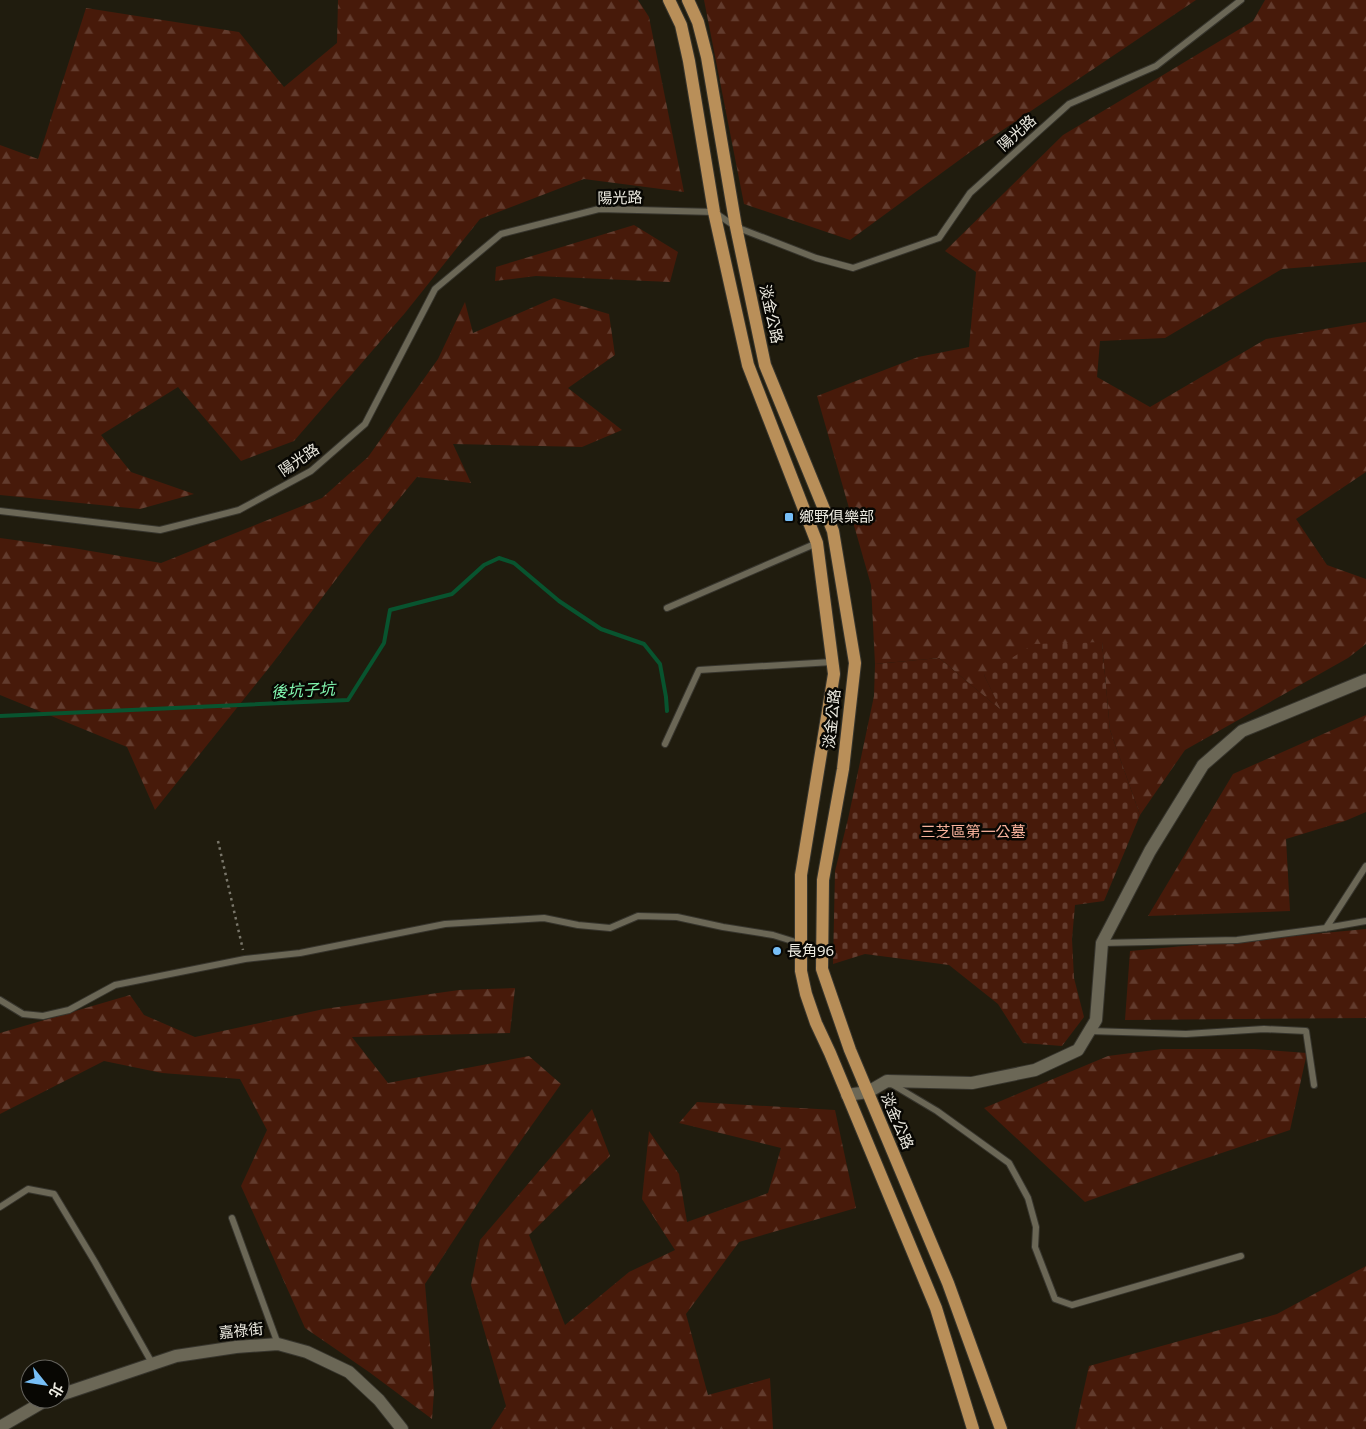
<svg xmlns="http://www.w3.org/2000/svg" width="1366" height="1429" viewBox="0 0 1366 1429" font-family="'Noto Sans','Noto Sans TC',sans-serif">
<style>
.forest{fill:url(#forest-firs)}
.cemetery{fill:url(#cemetery-stones)}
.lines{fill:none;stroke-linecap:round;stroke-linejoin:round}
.stream{stroke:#08542f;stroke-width:4}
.service-casing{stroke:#37352d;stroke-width:8}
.minor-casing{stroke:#37352d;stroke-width:14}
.tertiary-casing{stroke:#37352d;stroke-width:14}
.primary-casing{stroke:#37352d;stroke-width:14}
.path{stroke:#79766a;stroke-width:2.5;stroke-dasharray:2.5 4;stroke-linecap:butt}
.service{stroke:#6b6756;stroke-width:6}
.minor{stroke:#6b6756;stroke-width:12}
.tertiary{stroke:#6b6756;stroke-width:12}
.primary{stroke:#b98f59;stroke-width:12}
.poi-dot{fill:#77bff7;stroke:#080703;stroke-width:2}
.labels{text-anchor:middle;stroke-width:5;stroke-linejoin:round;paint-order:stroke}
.street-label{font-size:15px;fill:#edebe1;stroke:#080703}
.poi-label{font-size:15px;fill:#edebe1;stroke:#080703;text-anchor:start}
.park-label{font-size:15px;fill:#f8b29c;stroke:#080703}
.water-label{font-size:16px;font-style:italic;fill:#80f5ae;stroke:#080703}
</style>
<defs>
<pattern id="forest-firs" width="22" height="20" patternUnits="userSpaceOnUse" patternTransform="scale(1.25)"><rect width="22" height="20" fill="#471a0a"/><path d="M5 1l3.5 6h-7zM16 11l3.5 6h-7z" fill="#623b2d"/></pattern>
<pattern id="cemetery-stones" width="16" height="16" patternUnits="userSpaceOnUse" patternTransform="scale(1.25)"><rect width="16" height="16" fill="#471a0a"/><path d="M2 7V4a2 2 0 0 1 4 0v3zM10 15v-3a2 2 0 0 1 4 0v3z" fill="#623b2d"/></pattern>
</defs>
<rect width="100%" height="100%" fill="#201c0e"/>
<path class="forest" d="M338,0H638L649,17L684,192L584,179L480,219L405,313L294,441L241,461L178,387L101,435L131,472L194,494L140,509L0,495V145L38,159L86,8L239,32L284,87L337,43Z
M704,0H1196L973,150L850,240L744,204Z
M1265,0H1366V262L1282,269L1165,338L1100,341L1097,377L1150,407L1266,339L1366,322V472L1296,519L1327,565L1366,579V644L1348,658L1185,750L1140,815L1110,730L1102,642L984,675L1002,711L939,658L875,664L871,585L817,396L918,357L969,347L976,272L945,251L1063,135L1253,21Z
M634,225L678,252L670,282L536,276L495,281L496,267Z
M554,298L609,314L615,355L568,388L622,430L582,447L453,444L471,483L417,477L368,537L272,664L155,810L127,747L0,695V538L73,548L161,563L322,498L368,457L438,359L465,302L473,333Z
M1366,715V812L1345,821L1286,839L1290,911L1148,916L1233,774Z
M1366,929V1018L1125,1020L1130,951Z
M515,988L510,1033L352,1037L388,1083L529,1056L561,1084L493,1180L425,1284L434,1392L432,1419L369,1372L305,1328L241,1186L267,1130L240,1079L162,1073L104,1061L0,1114V1033L130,995L144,1015L195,1037L324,1009L459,990Z
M1162,1049H1254L1307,1053L1290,1130L1195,1162L1085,1202L984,1108L1108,1056Z
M697,1102L835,1110L856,1208L739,1242L686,1314L708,1395L770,1378L773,1429H491L506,1406L471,1285L480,1240L592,1109L610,1156L529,1235L565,1325L629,1272L675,1250L642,1199L649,1131L679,1174L687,1222L768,1193L781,1148L679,1123Z
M1366,1266V1429H1075L1089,1366L1277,1314Z"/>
<path class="cemetery" d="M1102,642L1110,730L1140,815L1104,901L1075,905L1072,939L1074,978L1084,1017L1062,1046L1023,1043L998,1004L949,965L865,954L833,964L835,871L848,819L874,696L875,664L939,658L1001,710L984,675L1034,644Z"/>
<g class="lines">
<path class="stream" d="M0,716L348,700L384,643L390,610L452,594L484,565L499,558L514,563L559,601L601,629L644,644L660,664L666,697L667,711"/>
<defs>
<path id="service" d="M0,511L160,530L239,510L311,471L365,424L435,289L501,234L599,209L714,212L736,227L816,258L853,268L939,238L970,193L1069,104L1156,66L1241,0
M667,608L817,543
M665,744L699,670L832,662
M1326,928L1366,866
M1102,943L1237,940L1326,928L1366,921
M0,1000L23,1014L43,1016L69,1010L115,985L245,959L300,953L445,924L544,918L578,925L610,928L638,916L677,917L723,927L773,935L802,944
M1090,1031L1186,1034L1264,1029L1306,1031L1314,1085
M890,1083L937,1111L1009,1163L1028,1198L1036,1227L1035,1247L1055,1299L1072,1305L1241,1256
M0,1207L28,1189L54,1194L95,1262L152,1363
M232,1218L278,1344"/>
<path id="minor" d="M847,1095L868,1092L887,1081L972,1083L1035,1070L1078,1050L1096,1020L1102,943L1150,851L1203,765L1242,731L1366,680"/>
<path id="tertiary" d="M60,1395L176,1356L236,1347L278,1344L307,1352L349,1372L379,1400L402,1429
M0,1427L48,1399"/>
<path id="primary" d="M669,0L681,25L689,61L714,212L748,365L817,543L834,674L801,875V971L806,994L816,1023L830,1053L936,1308L973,1429
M688,0L698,22L707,57L736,227L765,365L833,531L855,663L843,769L823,880L822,969L850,1050L948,1283L1001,1429"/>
</defs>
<use href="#service" class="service-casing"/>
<use href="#minor" class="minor-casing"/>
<use href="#tertiary" class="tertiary-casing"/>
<use href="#primary" class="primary-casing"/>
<path class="path" d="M218,841L243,950"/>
<use href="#service" class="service"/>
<use href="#minor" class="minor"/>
<use href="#tertiary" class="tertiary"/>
<use href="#primary" class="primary"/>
</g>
<g class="poi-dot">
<rect x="784" y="512" width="10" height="10" rx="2.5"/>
<circle cx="777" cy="951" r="5"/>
</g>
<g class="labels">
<g class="street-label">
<text transform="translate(1017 133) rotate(-42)" y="5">陽光路</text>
<text transform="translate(620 198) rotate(-1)" y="5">陽光路</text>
<text transform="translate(771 314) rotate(78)" y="5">淡金公路</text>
<text transform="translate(299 460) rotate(-34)" y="5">陽光路</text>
<text transform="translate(832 719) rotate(-84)" y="5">淡金公路</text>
<text transform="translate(897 1121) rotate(67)" y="5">淡金公路</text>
<text transform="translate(241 1331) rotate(-6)" y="5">嘉祿街</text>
</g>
<g class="poi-label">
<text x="799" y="522">鄉野俱樂部</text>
<text x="787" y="956">長角96</text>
</g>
<g class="park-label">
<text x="973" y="837">三芝區第一公墓</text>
</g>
<g class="water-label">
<text transform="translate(303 690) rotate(-3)" y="6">後坑子坑</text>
</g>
</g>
<g transform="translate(45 1384) rotate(120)"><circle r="24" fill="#080703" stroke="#64625c"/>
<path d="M0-4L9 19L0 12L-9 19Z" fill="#77bff7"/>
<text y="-8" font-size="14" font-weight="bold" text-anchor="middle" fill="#edebe1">北</text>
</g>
</svg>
